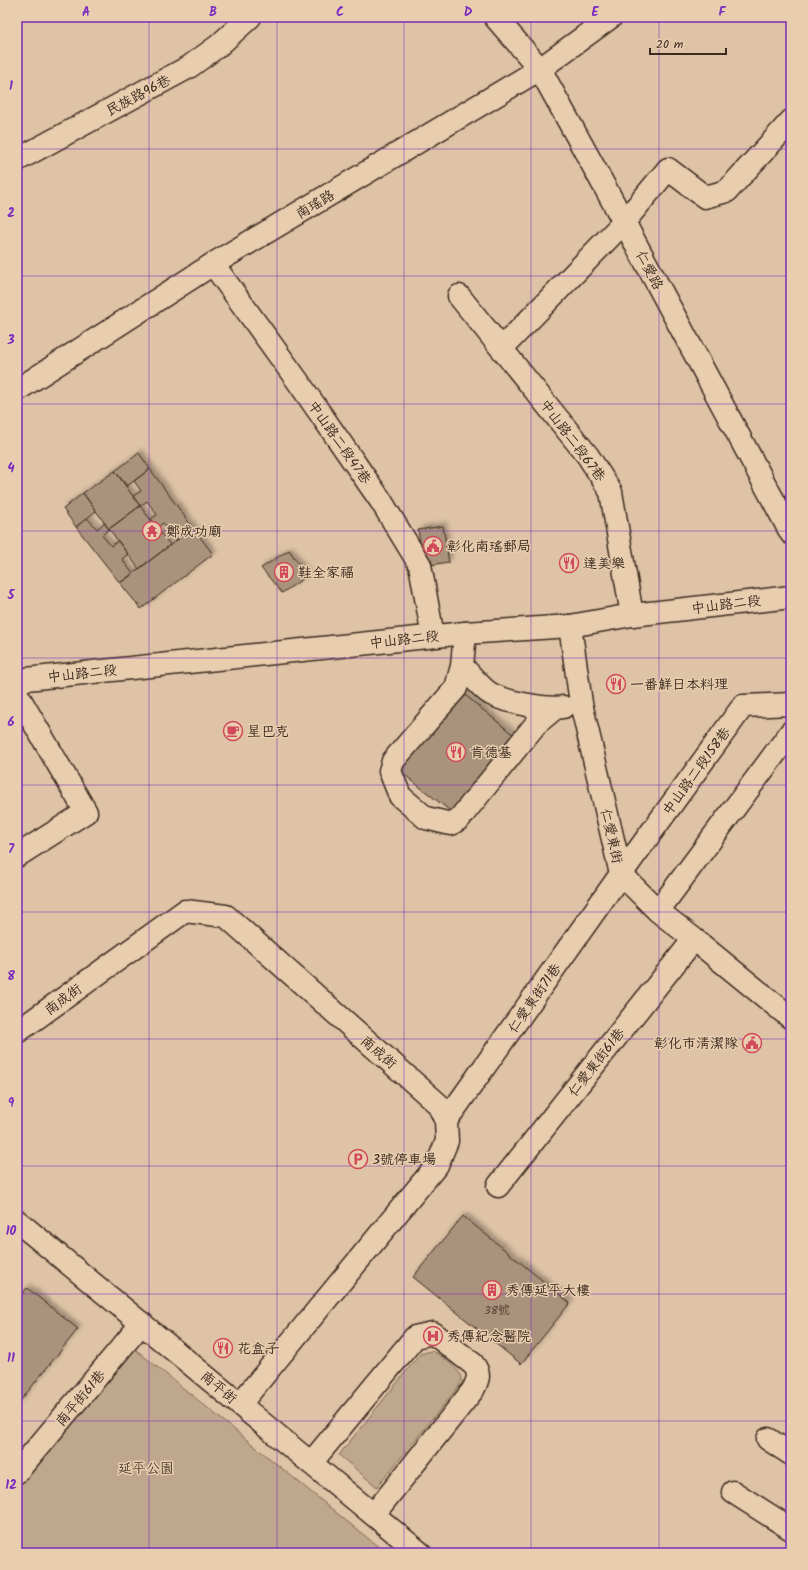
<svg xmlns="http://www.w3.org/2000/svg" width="808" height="1570" viewBox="0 0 808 1570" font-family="Kalam,'LXGW WenKai TC',sans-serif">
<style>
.green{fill:#bfa78d;stroke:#7d6856}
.building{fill:#aa937c;stroke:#3b2a1e;filter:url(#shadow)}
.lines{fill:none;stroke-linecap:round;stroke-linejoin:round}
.minor-casing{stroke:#3b2a1e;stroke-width:25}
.major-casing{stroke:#3b2a1e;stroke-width:25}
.minor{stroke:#e8cdaf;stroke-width:22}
.major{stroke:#e8cdaf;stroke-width:22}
.grid{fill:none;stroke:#7b2cbf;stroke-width:1;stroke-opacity:0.55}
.labels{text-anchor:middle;stroke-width:3;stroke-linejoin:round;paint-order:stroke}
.number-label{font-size:12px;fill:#574436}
.street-label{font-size:14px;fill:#3b2a1e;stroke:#e8cdaf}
.poi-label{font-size:14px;fill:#3b2a1e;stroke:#e8cdaf;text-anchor:start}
.park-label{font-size:14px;fill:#4f3d2f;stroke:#e8cdaf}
.neatline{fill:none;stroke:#7b2cbf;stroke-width:1.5}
.grid-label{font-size:13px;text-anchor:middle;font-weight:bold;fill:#7b2cbf}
</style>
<defs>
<filter id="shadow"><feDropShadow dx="3.5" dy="-3.5" stdDeviation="2" flood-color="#0004"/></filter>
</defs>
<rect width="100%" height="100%" fill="#dec3a6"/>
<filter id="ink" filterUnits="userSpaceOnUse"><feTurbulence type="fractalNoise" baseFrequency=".025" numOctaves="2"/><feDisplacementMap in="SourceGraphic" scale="8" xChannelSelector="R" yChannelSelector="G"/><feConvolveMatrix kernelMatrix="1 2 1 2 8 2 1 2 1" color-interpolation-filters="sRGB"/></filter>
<g filter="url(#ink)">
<path class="green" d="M135,1349L386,1553H17V1487Z
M431,1351C439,1353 463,1371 462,1380C462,1380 459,1385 459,1386L377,1487L339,1455L420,1354Z"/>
<path class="building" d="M139,453L150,469L127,486L115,471Z
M150,469L193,528L176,540L163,523L157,528L151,519L157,515L147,501L140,506L133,496L141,491L134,481Z
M115,471L140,506L109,529L83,493Z
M83,493L96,511L76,527L63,509Z
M140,506L170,545L139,569L109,529Z
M87,518L97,529L104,523L109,529L102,535L111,546L118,541L128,554L122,559L133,574L120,583L76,527Z
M443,526L449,562L424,566L418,530Z
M193,528L213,554L141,609L120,583Z
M289,550L307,576L282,593L261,568Z
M459,690L516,737L454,814L396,768Z
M463,1216L570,1303L521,1364L413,1277Z
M27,1288L78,1329L17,1405V1300Z"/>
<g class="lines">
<defs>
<path id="minor" d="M495,17L540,69L624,222L791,533
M17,160L189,67L218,46L250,17
M213,264L297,380L381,501L420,565L433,636
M459,296L588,456L611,492L632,615
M502,348L624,222L668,169L705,197L727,191L791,121
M17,390L213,264L540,69L611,17
M570,626L581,703L621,874L658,911L694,939L791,1018
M465,633L462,666L456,688L393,761L390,771L400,796L426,818L451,824L460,818L536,724L554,709
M462,666C469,673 483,690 491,694C506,702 546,710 563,707
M17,694L86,812L17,856
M658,911L791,732
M17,1032L185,911L226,916L438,1104L446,1121L447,1141L437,1165L240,1404
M446,1121L621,874L743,706L791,704
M498,1186L694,939
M17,1221L420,1553
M768,1439L791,1454
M311,1463L415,1337L433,1333L473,1364C481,1374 478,1380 473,1390L374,1514
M17,1472L142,1323
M733,1492L791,1529"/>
<path id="major" d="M17,680L465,633L570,626L632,615L791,597"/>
</defs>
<use href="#minor" class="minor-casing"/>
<use href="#major" class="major-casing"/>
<use href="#minor" class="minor"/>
<use href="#major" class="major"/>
</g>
</g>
<path class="grid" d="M149,17V1553M277,17V1553M404,17V1553M531,17V1553M659,17V1553M17,149H791M17,276H791M17,404H791M17,531H791M17,658H791M17,785H791M17,912H791M17,1039H791M17,1166H791M17,1294H791M17,1421H791"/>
<defs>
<symbol id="temple-ring" viewBox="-11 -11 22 22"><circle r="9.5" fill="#e8cdaf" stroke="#d1495b" stroke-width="1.5"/><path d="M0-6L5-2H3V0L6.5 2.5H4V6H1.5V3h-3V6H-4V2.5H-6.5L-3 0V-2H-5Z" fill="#d1495b"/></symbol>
<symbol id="civic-ring" viewBox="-11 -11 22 22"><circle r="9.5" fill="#e8cdaf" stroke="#d1495b" stroke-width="1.5"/><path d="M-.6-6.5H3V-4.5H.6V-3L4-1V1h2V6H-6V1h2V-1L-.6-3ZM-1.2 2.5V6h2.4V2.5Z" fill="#d1495b"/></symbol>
<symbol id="restaurant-ring" viewBox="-11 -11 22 22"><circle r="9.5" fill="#e8cdaf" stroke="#d1495b" stroke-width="1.5"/><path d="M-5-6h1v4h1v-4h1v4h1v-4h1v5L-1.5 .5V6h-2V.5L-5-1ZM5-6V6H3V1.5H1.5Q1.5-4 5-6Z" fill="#d1495b"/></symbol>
<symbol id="building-ring" viewBox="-11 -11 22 22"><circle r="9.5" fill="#e8cdaf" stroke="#d1495b" stroke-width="1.5"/><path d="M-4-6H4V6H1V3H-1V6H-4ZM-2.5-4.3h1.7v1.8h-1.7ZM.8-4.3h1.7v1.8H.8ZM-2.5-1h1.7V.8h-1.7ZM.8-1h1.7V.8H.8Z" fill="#d1495b"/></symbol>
<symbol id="cafe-ring" viewBox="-11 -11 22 22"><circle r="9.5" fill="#e8cdaf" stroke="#d1495b" stroke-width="1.5"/><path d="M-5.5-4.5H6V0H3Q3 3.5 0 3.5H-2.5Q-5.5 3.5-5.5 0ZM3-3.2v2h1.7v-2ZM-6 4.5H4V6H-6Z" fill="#d1495b"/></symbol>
<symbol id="parking-ring" viewBox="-11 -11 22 22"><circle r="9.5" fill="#e8cdaf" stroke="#d1495b" stroke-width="1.5"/><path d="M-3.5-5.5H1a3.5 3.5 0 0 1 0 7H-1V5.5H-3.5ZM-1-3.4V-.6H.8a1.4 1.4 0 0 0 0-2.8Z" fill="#d1495b"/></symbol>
<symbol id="hospital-ring" viewBox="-11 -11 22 22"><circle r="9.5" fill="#e8cdaf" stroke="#d1495b" stroke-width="1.5"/><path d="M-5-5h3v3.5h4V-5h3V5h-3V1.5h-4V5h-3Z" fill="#d1495b"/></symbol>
</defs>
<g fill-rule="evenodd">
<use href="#temple-ring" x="141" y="520" width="22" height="22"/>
<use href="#civic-ring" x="422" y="535" width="22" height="22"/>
<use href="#restaurant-ring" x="558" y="552" width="22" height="22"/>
<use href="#building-ring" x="273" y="561" width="22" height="22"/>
<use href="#restaurant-ring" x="605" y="673" width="22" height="22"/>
<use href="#cafe-ring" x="222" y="720" width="22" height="22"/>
<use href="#restaurant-ring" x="445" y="741" width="22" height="22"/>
<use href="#civic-ring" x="741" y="1032" width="22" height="22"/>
<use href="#parking-ring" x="347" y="1148" width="22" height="22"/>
<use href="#building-ring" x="481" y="1279" width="22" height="22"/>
<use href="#hospital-ring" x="422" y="1325" width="22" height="22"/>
<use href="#restaurant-ring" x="212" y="1337" width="22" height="22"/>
</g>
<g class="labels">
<g class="number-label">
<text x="497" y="1314">38號</text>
</g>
<g class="street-label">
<text transform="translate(138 95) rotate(-28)" y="5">民族路96巷</text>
<text transform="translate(315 204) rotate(-31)" y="5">南瑤路</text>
<text transform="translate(650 270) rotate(62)" y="5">仁愛路</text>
<text transform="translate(573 440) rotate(53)" y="5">中山路二段67巷</text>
<text transform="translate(340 442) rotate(55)" y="5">中山路二段47巷</text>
<text transform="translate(726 604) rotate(-7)" y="5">中山路二段</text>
<text transform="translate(404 639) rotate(-6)" y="5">中山路二段</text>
<text transform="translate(82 673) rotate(-6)" y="5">中山路二段</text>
<text transform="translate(696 771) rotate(-54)" y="5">中山路二段158巷</text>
<text transform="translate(612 836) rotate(77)" y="5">仁愛東街</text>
<text transform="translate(534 998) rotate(-55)" y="5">仁愛東街71巷</text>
<text transform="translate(63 999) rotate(-36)" y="5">南成街</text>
<text transform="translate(379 1052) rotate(41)" y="5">南成街</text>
<text transform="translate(596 1062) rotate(-52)" y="5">仁愛東街61巷</text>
<text transform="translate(219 1387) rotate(40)" y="5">南平街</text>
<text transform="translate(80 1398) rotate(-50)" y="5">南平街61巷</text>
</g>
<g class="poi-label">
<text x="166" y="536">鄭成功廟</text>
<text x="447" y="551">彰化南瑤郵局</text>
<text x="583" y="568">達美樂</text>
<text x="298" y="577">鞋全家福</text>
<text x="630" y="689">一番鮮日本料理</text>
<text x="247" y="736">星巴克</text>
<text x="470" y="757">肯德基</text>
<text x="738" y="1048" text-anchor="end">彰化市清潔隊</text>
<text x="372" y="1164">3號停車場</text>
<text x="506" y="1295">秀傳延平大樓</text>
<text x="447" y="1341">秀傳紀念醫院</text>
<text x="237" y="1353">花盒子</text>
</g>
<g class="park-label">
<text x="146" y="1473">延平公園</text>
</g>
</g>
<rect width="808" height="1570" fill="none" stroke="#e8cdaf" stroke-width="44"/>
<path d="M650 48v6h76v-6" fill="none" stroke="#3b2a1e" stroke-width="2"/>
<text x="656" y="48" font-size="12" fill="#3b2a1e" stroke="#e8cdaf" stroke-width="3" paint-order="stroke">20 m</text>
<rect x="22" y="22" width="764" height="1526" class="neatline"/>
<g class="grid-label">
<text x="86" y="16">A</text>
<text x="213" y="16">B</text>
<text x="340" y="16">C</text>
<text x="468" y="16">D</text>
<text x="595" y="16">E</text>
<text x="722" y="16">F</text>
<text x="11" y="90">1</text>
<text x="11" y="217">2</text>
<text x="11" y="344">3</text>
<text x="11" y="472">4</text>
<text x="11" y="599">5</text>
<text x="11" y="726">6</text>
<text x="11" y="853">7</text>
<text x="11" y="980">8</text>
<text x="11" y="1107">9</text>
<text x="11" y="1235">10</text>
<text x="11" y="1362">11</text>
<text x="11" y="1489">12</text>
</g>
</svg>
